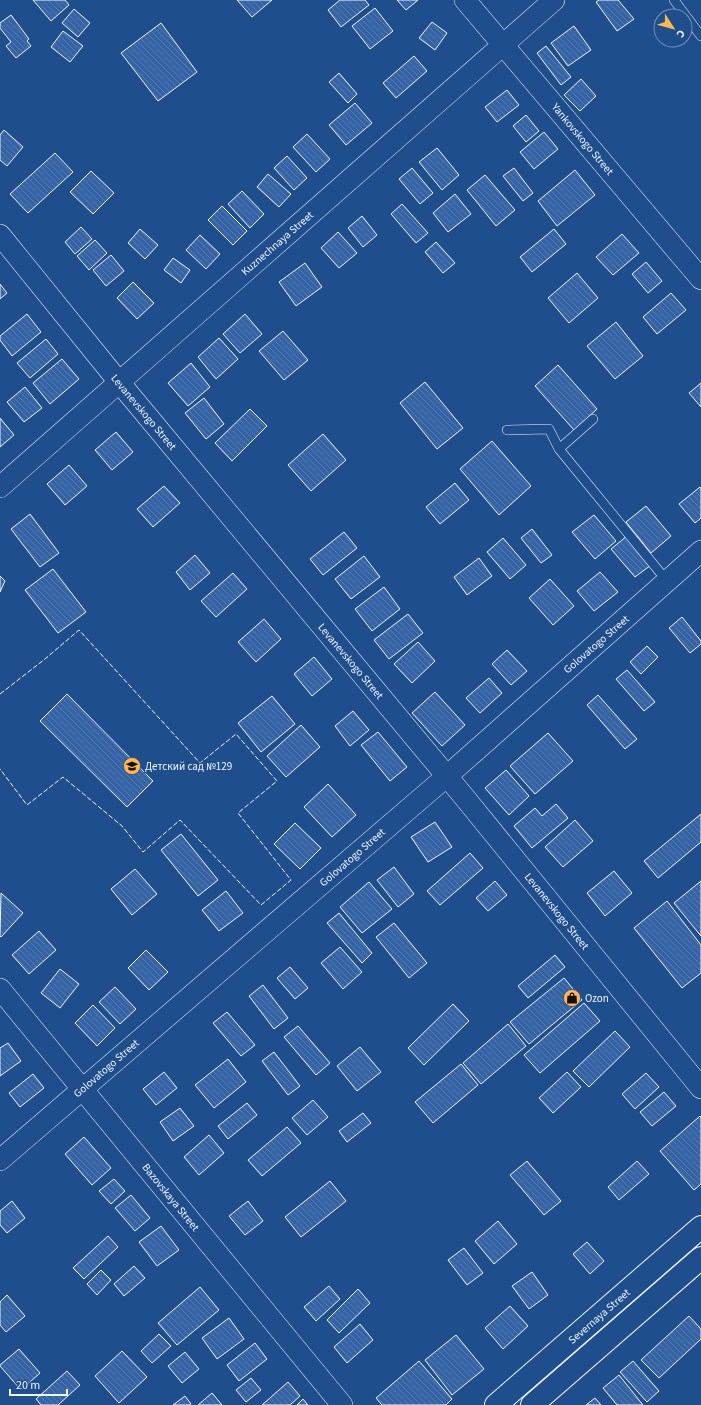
<svg xmlns="http://www.w3.org/2000/svg" width="701" height="1405" viewBox="0 0 701 1405" font-family="'Source Sans 3',sans-serif">
<style>
.building{fill:url(#building-back-hatch);stroke:#f2f6ff}
.lines{fill:none;stroke-linecap:round;stroke-linejoin:round}
.service-casing{stroke:#f2f6ff;stroke-width:10}
.tertiary-casing{stroke:#f2f6ff;stroke-width:22}
.primary-casing{stroke:#f2f6ff;stroke-width:24}
.service{stroke:#1f4e8c;stroke-width:9}
.tertiary{stroke:#1f4e8c;stroke-width:21}
.primary{stroke:#1f4e8c;stroke-width:22}
.fence{stroke:#f2f6ff;stroke-width:1;stroke-dasharray:5 2;stroke-linecap:butt}
.labels{text-anchor:middle;stroke-width:3;stroke-linejoin:round;paint-order:stroke}
.street-label{font-size:11px;fill:#f2f6ff;stroke:#1f4e8c}
.poi-label{font-size:11px;fill:#f2f6ff;stroke:#1f4e8c;text-anchor:start}
</style>
<defs>
<pattern id="building-back-hatch" width="6" height="6" patternUnits="userSpaceOnUse"><rect width="6" height="6" fill="#3563a3"/><path d="M-1 5l2 2M0 0l6 6M5-1l2 2" fill="none" stroke="#537ab1"/></pattern>
</defs>
<rect width="100%" height="100%" fill="#1f4e8c"/>
<path class="building" d="M33,0H65L69,5L51,21Z
M237,0H272L252,17Z
M340,0H365L369,5L341,27L328,10Z
M397,0H418L406,10Z
M599,0H618L634,19L617,31L596,2Z
M375,8L393,31L370,49L352,26Z
M74,9L90,23L78,37L62,23Z
M11,15L29,39L27,41L31,46L16,58L6,46L11,42L0,28V23Z
M432,22L447,33L435,50L419,38Z
M161,23L197,72L158,101L121,53Z
M574,26L591,50L568,66L551,43Z
M63,31L83,46L70,62L51,47Z
M546,46L571,77L561,85L537,53Z
M414,56L427,71L396,98L383,83Z
M339,73L357,94L348,103L329,82Z
M581,79L596,96L580,111L564,95Z
M507,90L519,105L497,122L485,107Z
M355,103L372,123L346,145L329,125Z
M526,115L539,131L526,142L513,126Z
M4,130L23,147L7,166L0,160V135Z
M544,132L558,149L534,169L520,152Z
M307,134L330,159L316,172L293,147Z
M437,148L459,175L442,190L419,162Z
M55,153L73,172L28,213L10,194Z
M287,156L307,178L294,190L274,168Z
M412,168L433,193L420,204L399,179Z
M514,168L533,193L523,201L503,176Z
M575,170L595,195L557,226L538,201Z
M91,171L114,193L93,214L70,192Z
M268,174L291,194L279,207L257,187Z
M485,175L515,210L496,226L467,190Z
M242,191L264,214L250,228L228,204Z
M455,194L471,214L448,232L433,213Z
M402,204L428,233L416,243L391,214Z
M222,206L247,231L233,245L208,220Z
M362,216L377,235L363,247L348,228Z
M81,227L92,239L75,254L65,242Z
M140,229L158,245L145,259L128,243Z
M554,229L566,244L532,272L520,257Z
M338,232L357,253L339,268L321,248Z
M622,234L639,253L613,275L596,257Z
M200,235L220,254L206,269L186,250Z
M95,240L107,253L89,270L77,256Z
M436,242L455,263L443,273L425,252Z
M111,255L124,271L106,286L93,270Z
M173,258L190,270L181,283L164,270Z
M646,262L662,281L648,293L632,274Z
M305,263L322,287L296,306L279,282Z
M577,273L598,298L569,323L548,298Z
M133,282L154,303L137,319L117,298Z
M0,284L7,293L0,299Z
M671,293L686,310L657,334L643,317Z
M27,314L41,332L12,356L0,340V336Z
M245,314L262,334L240,353L223,334Z
M616,322L643,356L615,379L587,346Z
M283,331L308,360L284,380L259,351Z
M219,338L238,359L216,379L198,357Z
M46,339L58,354L30,378L17,363Z
M62,359L79,379L50,404L33,383Z
M191,363L210,387L188,406L168,383Z
M558,365L597,409L574,430L535,386Z
M425,382L463,428L437,449L400,403Z
M701,383V407L689,393Z
M25,387L42,408L24,422L7,402Z
M204,398L224,424L206,439L185,413Z
M250,409L267,426L232,461L215,443Z
M0,418L14,435L0,447Z
M116,432L133,452L112,470L95,450Z
M323,434L346,460L311,491L288,465Z
M492,441L531,486L499,515L460,469Z
M69,465L87,486L65,505L47,484Z
M455,483L469,500L440,524L426,507Z
M164,486L180,503L153,527L137,509Z
M700,487L701,489V518L695,523L679,504Z
M646,506L671,536L651,553L626,522Z
M30,514L59,553L40,567L11,529Z
M594,515L616,541L595,559L572,532Z
M532,529L552,555L541,563L521,538Z
M344,532L357,548L323,575L310,559Z
M627,536L651,565L635,577L611,549Z
M503,538L526,565L510,579L487,552Z
M195,555L210,573L190,590L176,572Z
M364,556L380,577L351,599L335,579Z
M479,558L492,576L467,595L454,577Z
M53,569L86,612L58,633L25,590Z
M600,572L618,592L594,611L577,591Z
M233,573L247,589L216,617L201,601Z
M0,576L5,581L0,592Z
M550,579L574,606L553,625L529,598Z
M384,587L400,609L372,631L355,609Z
M408,614L423,633L389,659L374,640Z
M682,617L701,641V644L690,653L669,628Z
M264,619L281,639L256,662L238,642Z
M418,642L435,661L412,683L394,664Z
M647,646L658,657L641,674L630,662Z
M507,650L527,671L511,685L492,664Z
M314,657L332,679L312,696L294,674Z
M627,670L655,702L644,711L616,679Z
M489,678L502,693L480,713L466,698Z
M435,692L465,725L442,746L412,713Z
M67,694L153,781L127,807L40,721Z
M598,695L637,739L625,749L587,705Z
M272,696L295,724L261,752L238,723Z
M353,711L369,730L350,746L335,726Z
M301,725L320,747L286,777L267,756Z
M378,732L407,767L390,781L361,745Z
M548,733L573,761L535,794L510,766Z
M506,770L529,796L509,815L485,788Z
M328,784L356,815L332,837L304,807Z
M556,804L568,818L532,848L514,826L535,808L542,816Z
M701,814V842L658,878L644,861Z
M575,820L593,841L563,867L545,847Z
M435,822L452,847L428,862L411,837Z
M295,823L321,848L300,869L274,844Z
M181,834L218,880L198,896L161,850Z
M470,853L483,868L440,905L427,891Z
M394,867L414,894L398,907L377,880Z
M135,869L157,894L132,915L111,889Z
M614,871L632,893L605,916L587,893Z
M495,881L507,895L488,911L476,898Z
M701,881V936L674,903Z
M369,882L392,909L362,933L340,907Z
M226,891L243,913L219,931L202,910Z
M1,893L23,913L1,937L0,936Z
M667,901L701,945V973L682,988L634,928Z
M339,913L372,953L362,963L327,923Z
M394,923L427,963L409,978L376,937Z
M39,931L56,950L29,974L12,955Z
M340,947L362,972L343,989L321,963Z
M146,950L168,972L149,990L128,968Z
M555,955L565,967L528,998L518,986Z
M290,967L308,988L295,999L277,978Z
M60,969L79,984L60,1008L41,993Z
M564,978L582,1000L529,1044L510,1022Z
M263,985L288,1018L274,1029L249,996Z
M115,987L136,1009L120,1024L99,1002Z
M584,1003L600,1021L540,1073L524,1055Z
M453,1004L469,1021L424,1065L408,1048Z
M93,1005L115,1028L97,1046L75,1023Z
M227,1012L255,1045L241,1056L213,1023Z
M508,1024L526,1046L481,1084L463,1063Z
M298,1026L330,1063L316,1075L284,1037Z
M615,1031L630,1047L589,1087L573,1071Z
M8,1043L21,1061L0,1076V1048Z
M360,1047L381,1072L357,1091L337,1066Z
M274,1052L300,1086L288,1095L262,1061Z
M228,1059L246,1082L214,1108L195,1085Z
M461,1064L478,1085L433,1123L415,1102Z
M164,1072L177,1088L156,1105L143,1089Z
M567,1072L581,1087L553,1113L539,1098Z
M646,1073L659,1087L635,1109L622,1094Z
M33,1074L44,1088L20,1107L9,1093Z
M664,1092L676,1106L652,1126L640,1112Z
M313,1100L328,1117L307,1135L292,1118Z
M247,1103L257,1115L228,1139L218,1126Z
M180,1108L194,1126L173,1141L160,1122Z
M363,1113L371,1123L347,1142L339,1131Z
M700,1116L701,1117V1184L694,1190L660,1151Z
M287,1127L301,1143L262,1176L248,1160Z
M209,1135L224,1153L199,1175L184,1157Z
M84,1137L111,1168L92,1185L65,1154Z
M527,1161L561,1201L544,1215L510,1175Z
M637,1161L649,1174L619,1200L608,1187Z
M114,1179L125,1191L111,1204L99,1191Z
M330,1181L346,1201L301,1237L285,1217Z
M131,1195L150,1218L135,1231L115,1208Z
M12,1201L25,1218L7,1233L0,1225V1211Z
M248,1201L263,1221L245,1235L229,1216Z
M498,1221L517,1244L494,1264L475,1241Z
M161,1226L179,1250L157,1266L139,1242Z
M108,1236L118,1247L84,1279L73,1268Z
M587,1242L604,1261L590,1274L573,1254Z
M464,1248L483,1273L467,1285L448,1260Z
M134,1266L145,1278L124,1296L114,1284Z
M101,1270L111,1280L97,1295L87,1284Z
M532,1272L548,1295L529,1309L512,1286Z
M329,1286L340,1299L316,1321L304,1307Z
M200,1287L219,1310L177,1345L158,1323Z
M358,1289L370,1303L339,1333L327,1320Z
M7,1295L25,1316L6,1332L0,1325V1302Z
M510,1306L528,1326L503,1349L485,1328Z
M689,1316L701,1329V1339L659,1378L641,1360Z
M229,1318L244,1339L217,1359L202,1338Z
M360,1324L373,1340L347,1363L334,1347Z
M159,1334L171,1346L152,1363L141,1351Z
M456,1335L484,1369L452,1395L425,1360Z
M255,1343L267,1359L239,1381L227,1365Z
M19,1349L40,1373L21,1390L0,1366V1365Z
M122,1351L147,1377L119,1403L95,1376Z
M185,1352L199,1369L182,1383L168,1366Z
M419,1361L452,1399L446,1405H382L376,1398Z
M633,1361L659,1391L647,1402L620,1372Z
M67,1371L80,1385L58,1405H41L36,1399Z
M619,1375L643,1405H617L603,1388Z
M251,1378L261,1390L246,1402L236,1390Z
M288,1382L300,1396L290,1405H262Z
M212,1393L222,1405H198Z
M185,1396L191,1404L189,1405H173Z
M595,1398L601,1405H586Z
M303,1399L308,1405H297Z"/>
<g class="lines">
<defs>
<path id="service" d="M674,0L701,36
M593,419L559,449L667,581
M507,430L549,429L559,449"/>
<path id="tertiary" d="M465,0L701,279
M0,235L119,382L465,798L701,1088
M0,487L554,0
M0,989L342,1405
M0,1160L447,776L701,551"/>
<path id="primary" d="M496,1405L701,1227
M532,1405L701,1258"/>
</defs>
<use href="#service" class="service-casing"/>
<use href="#tertiary" class="tertiary-casing"/>
<use href="#primary" class="primary-casing"/>
<use href="#service" class="service"/>
<use href="#tertiary" class="tertiary"/>
<use href="#primary" class="primary"/>
<path class="fence" d="M0,694L45,659L79,630L200,763L236,734L277,781L238,813L291,880L261,905L180,820L143,852L122,826L63,777L27,805L0,769"/>
</g>
<defs>
<symbol id="school-disc" viewBox="-11 -11 22 22"><circle r="9.5" fill="#ffb74d" stroke="#1f4e8c"/><path d="M0-5L7-2L0 1L-7-2ZM-4 1L0 2.5L4 1V4Q0 6-4 4Z" fill="#111"/></symbol>
<symbol id="shop-disc" viewBox="-11 -11 22 22"><circle r="9.5" fill="#ffb74d" stroke="#1f4e8c"/><path d="M-5-2.5h2.3a2.7 3.5 0 0 1 5.4 0H5L5.5 6h-11ZM-1.5-2.5h3a1.5 2.3 0 0 0-3 0Z" fill="#111"/></symbol>
</defs>
<g fill-rule="evenodd">
<use href="#school-disc" x="122" y="756" width="20" height="20"/>
<use href="#shop-disc" x="562" y="988" width="20" height="20"/>
</g>
<g class="labels">
<g class="street-label">
<text transform="translate(583 139) rotate(50)" y="4">Yankovskogo Street</text>
<text transform="translate(277 243) rotate(-41)" y="4">Kuznechnaya Street</text>
<text transform="translate(144 412) rotate(50)" y="4">Levanevskogo Street</text>
<text transform="translate(596 644) rotate(-41)" y="4">Golovatogo Street</text>
<text transform="translate(351 661) rotate(50)" y="4">Levanevskogo Street</text>
<text transform="translate(352 857) rotate(-41)" y="4">Golovatogo Street</text>
<text transform="translate(557 911) rotate(51)" y="4">Levanevskogo Street</text>
<text transform="translate(106 1068) rotate(-41)" y="4">Golovatogo Street</text>
<text transform="translate(171 1197) rotate(51)" y="4">Bazovskaya Street</text>
<text transform="translate(599 1316) rotate(-41)" y="4">Severnaya Street</text>
</g>
<g class="poi-label">
<text x="145" y="770">Детский сад №129</text>
<text x="585" y="1002">Ozon</text>
</g>
</g>
<g transform="translate(673 28) rotate(126)"><circle r="19" fill="#1f4e8c" stroke="#7391ba"/>
<path d="M0-3L7 15L0 10L-7 15Z" fill="#ffb74d"/>
<text y="-6" font-size="11" font-weight="bold" text-anchor="middle" fill="#f2f6ff">С</text>
</g>
<path d="M10 1389v6h57v-6" fill="none" stroke="#f2f6ff" stroke-width="2"/>
<text x="16" y="1389" font-size="12" fill="#f2f6ff" stroke="#1f4e8c" stroke-width="3" paint-order="stroke">20 m</text>
</svg>
